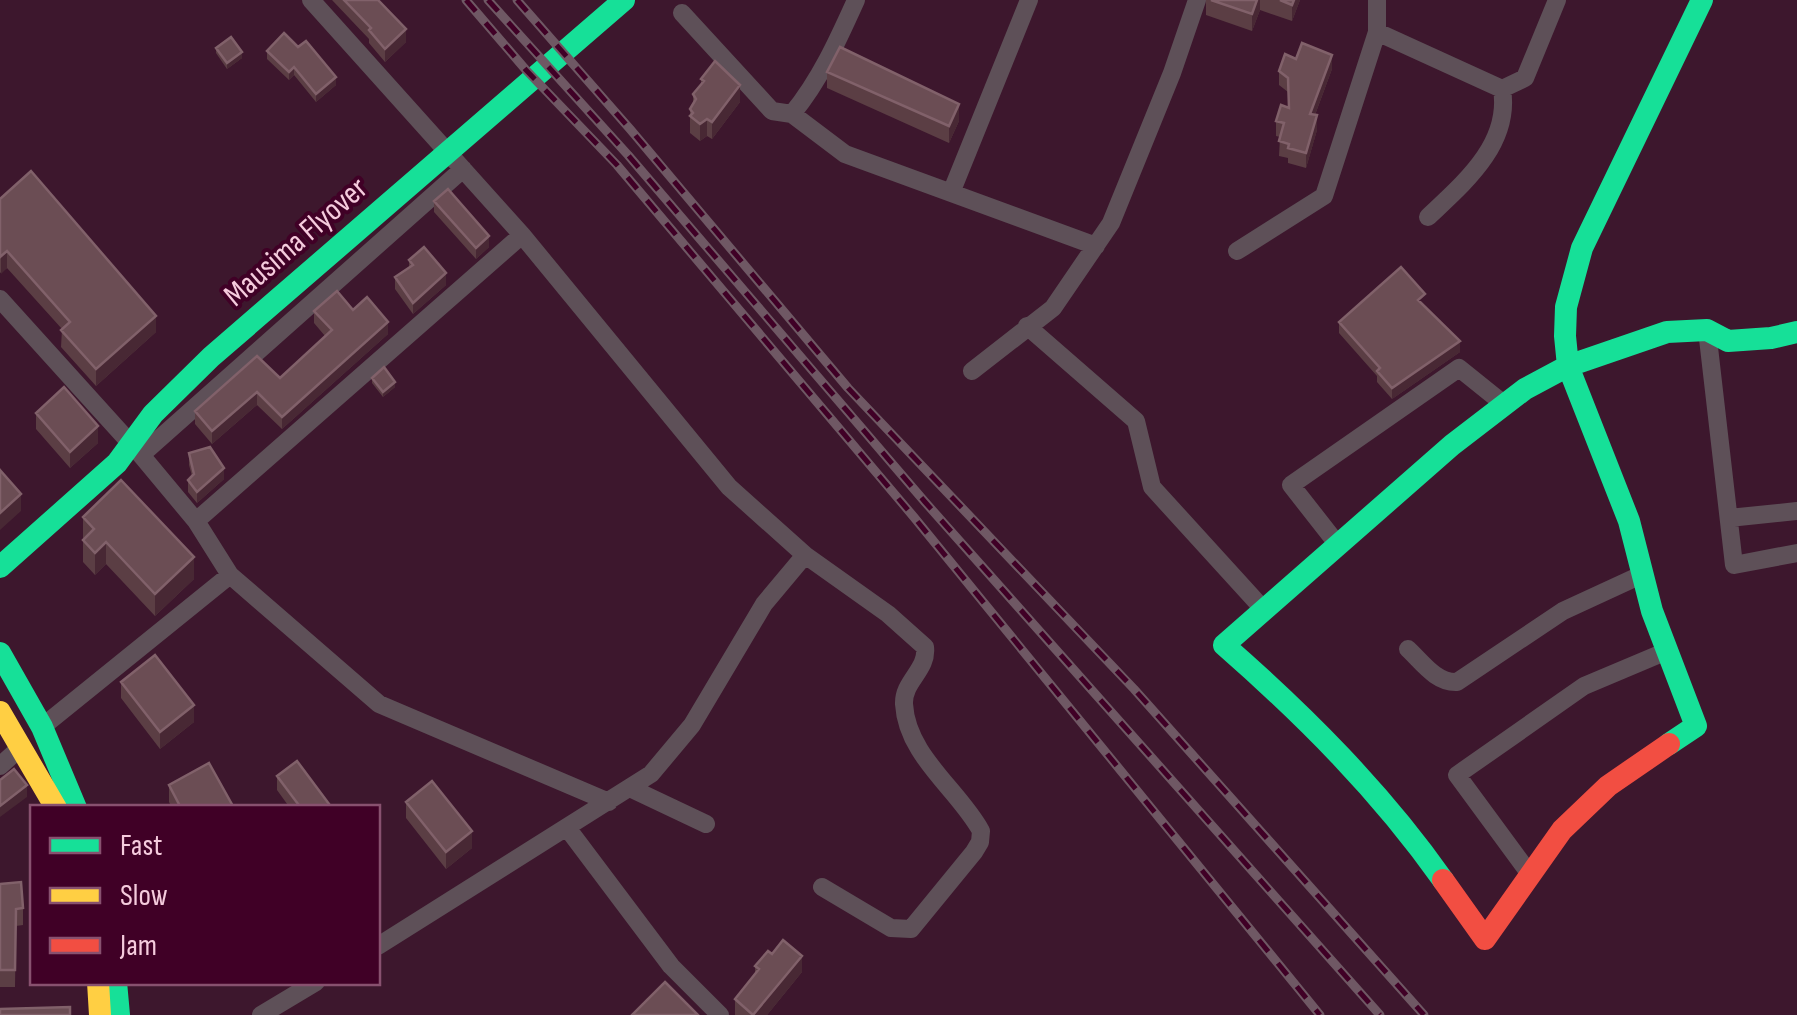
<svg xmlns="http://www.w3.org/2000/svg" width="1797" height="1015" viewBox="0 0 1797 1015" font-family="'Sofia Sans Condensed',sans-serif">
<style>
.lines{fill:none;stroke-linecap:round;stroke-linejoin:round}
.street{stroke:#5e5058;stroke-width:18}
.fast{stroke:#16e098;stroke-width:22}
.slow{stroke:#ffcf43;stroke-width:22}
.jam{stroke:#f24e42;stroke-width:22}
.rail-casing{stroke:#6f5864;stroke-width:9}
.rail{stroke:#400026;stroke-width:5;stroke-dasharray:15;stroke-linecap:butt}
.wall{fill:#5b3e44}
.shaded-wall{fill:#482834}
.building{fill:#6b4d54;stroke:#81616a;stroke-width:2.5}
.labels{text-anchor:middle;stroke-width:8;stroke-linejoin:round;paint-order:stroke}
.street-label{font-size:32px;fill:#f5cbdd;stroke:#400026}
</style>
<rect width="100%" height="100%" fill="#3d172d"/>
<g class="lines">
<path class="street" d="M311,0L522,235L729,487L805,555L764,604L692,725L651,774L378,946
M1377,0V32L1502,89L1525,78L1557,0
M682,13L772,111L792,114C820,80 838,40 856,0
M792,114L845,154L1096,246
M951,193L1029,0
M1428,217C1464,183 1511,144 1502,89
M1237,251L1324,196L1377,32
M0,299L141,455L196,521L230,575L379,704L609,802
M1027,326L1136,421L1152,487L1264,610
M1707,330L1734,565L1797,553
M972,371L1053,308L1111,223L1172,73L1197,0
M141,455L463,169
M1729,518L1797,511
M196,521L522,235
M1338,545L1291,485L1459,368L1505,405
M805,555L888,614L925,647C928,670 903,681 904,704C907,756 958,789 981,831L980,842L974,852L911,929L891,928L822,887
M1408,649C1422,662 1436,683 1457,682L1563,611L1641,575
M42,727L230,575
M0,766L21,747
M630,788L706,824
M568,829L671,966L720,1015
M1529,873L1457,775L1584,686L1667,651
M261,1015L316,982"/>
<path class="fast" d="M0,567L117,463L153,414L211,357L624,0
M0,653L42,727L76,808
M1669,744L1696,726L1652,611L1629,521L1568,366L1565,336L1566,307L1582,248L1702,0
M1443,880C1381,792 1305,716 1224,645L1452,445L1525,389L1568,366L1667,332L1707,330L1728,341L1771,338L1797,332
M116,982L119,1015"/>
<path class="slow" d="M0,712L56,808
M98,982L100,1015"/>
<path class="jam" d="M1443,880L1485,939L1562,830L1608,786L1669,744"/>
<defs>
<path id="rail" d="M466,0L526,70L617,165L913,516L1320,1015
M488,0L628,155L925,502L1380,1015
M517,0L630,129L848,388L1134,689L1424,1015"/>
</defs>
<use href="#rail" class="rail-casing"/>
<use href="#rail" class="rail"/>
</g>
<path class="wall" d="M332,0H378L406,42L385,62L369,43V39Z
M1206,0H1300L1292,21L1260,10L1252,31L1206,15Z
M216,48L242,58L227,69L216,53Z
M267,51L336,85L316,102L294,75L289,80L267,59Z
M1332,69L1315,115L1317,130L1306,168L1288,163V158L1279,156L1280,137L1276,136V121L1289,108L1288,92L1279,85V71Z
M827,72L959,121L949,143L827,88Z
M701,79L740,102L712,139L707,136L700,141L690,133V109L693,105V94L701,85Z
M0,199L156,332L96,386L61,347L62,329L7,268L0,273Z
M434,201L489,247L476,259L434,212Z
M409,260L446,285L413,314L395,289V277L409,267Z
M1424,306L1460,352L1392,399L1377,382V376L1339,333V322Z
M353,310L388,334L282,429L257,405L212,444L195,424V411L280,378L325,336L314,323V311Z
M372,378L395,387L383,397L372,383Z
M36,413L98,443L70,468L36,429Z
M189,453L224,479L197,503L188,492V480L192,476L189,465Z
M83,517L194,579L155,616L106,564L95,575L83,562Z
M121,682L194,722L160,749L121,698Z
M277,776L332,808H290L277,790Z
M169,785L234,808H172L169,802Z
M406,802L472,848L446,869L406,818Z
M0,884L23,908V925L16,926L15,987H0Z
M755,966L802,972L767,1015H735V999L755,974Z"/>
<path class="shaded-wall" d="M1257,0H1260V10L1252,31V14Z
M1294,0H1300L1292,21V5Z
M406,29V42L385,62V49Z
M242,52V58L227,69V63Z
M1332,55V69L1310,128V114Z
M294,67V75L289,80V72Z
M336,77V85L316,102V94Z
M740,85V102L712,139V122Z
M959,104V121L949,143V126Z
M1317,115V130L1306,168V153Z
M707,119V136L700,141V124Z
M489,236V247L476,259V248Z
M7,251V268L1,274V257Z
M446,273V285L413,314V303Z
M156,316V332L96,386V369Z
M388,322V334L282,429V417Z
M1460,341V352L1392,399V388Z
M395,382V387L383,397V392Z
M257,392V405L212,444V431Z
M98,426V443L70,468V452Z
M224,468V479L197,503V492Z
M21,494V511L0,530V513Z
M106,542V564L95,575V553Z
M194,557V579L155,616V594Z
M194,705V722L160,749V732Z
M27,785V797L0,817V806Z
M472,831V848L446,869V852Z
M802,956V972L767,1015H753Z"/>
<path class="building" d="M344,0H378L406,29L385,49L369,30L371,28Z
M1211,0H1257L1252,14Z
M1280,0H1294L1292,5Z
M284,33L298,47L306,41L336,77L316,94L294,67L289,72L267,51Z
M231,37L242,52L227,63L216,48Z
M1302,43L1332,55L1310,114L1317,115L1306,153L1288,148L1289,144L1279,141L1284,123L1276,121L1281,105L1289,108L1288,78L1279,71L1285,54L1296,59Z
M840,47L959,104L949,126L827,72Z
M715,61L740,85L712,122L707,119L700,124L690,116L693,113L690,109L696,99L693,94L704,81L701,79Z
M31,171L156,316L96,369L61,330L70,322L7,251L0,257V199Z
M448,189L489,236L476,248L434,201Z
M424,247L446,273L413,303L395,277L413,265L409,260Z
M1401,267L1425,294L1418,300L1460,341L1392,388L1377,371L1380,368L1339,322Z
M337,291L353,310L367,297L388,322L282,417L257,392L212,431L195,411L257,356L280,378L332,330L314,311Z
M384,367L395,382L383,392L372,378Z
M64,387L98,426L70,452L36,413Z
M210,447L224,468L197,492L188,480L194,474L189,453Z
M0,470L21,494L0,513Z
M121,480L194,557L155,594L106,542L95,553L83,540L94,529L83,517Z
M155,655L194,705L160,732L121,682Z
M297,761L332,808H301L277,776Z
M209,763L234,808H181L169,785Z
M14,769L27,785L0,806V780Z
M432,781L472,831L446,852L406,802Z
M21,882L23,908L16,909L15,970H0V884Z
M783,940L802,956L753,1015L735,999L759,969L755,966L768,951L772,954Z
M665,982L698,1015H632Z
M70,1007V1015H0V1009Z"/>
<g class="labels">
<g class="street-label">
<text transform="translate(295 241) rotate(-41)" y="11">Mausima Flyover</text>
</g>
</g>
<rect x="30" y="805" width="350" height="180" fill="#400026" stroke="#88516f" stroke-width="2.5"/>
<rect x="50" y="838" width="50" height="15" fill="#16e098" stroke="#88516f" stroke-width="2.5"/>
<text x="120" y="855" font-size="30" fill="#f5cbdd">Fast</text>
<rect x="50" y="888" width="50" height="15" fill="#ffcf43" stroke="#88516f" stroke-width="2.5"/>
<text x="120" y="905" font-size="30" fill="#f5cbdd">Slow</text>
<rect x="50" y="938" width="50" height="15" fill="#f24e42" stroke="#88516f" stroke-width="2.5"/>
<text x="120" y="955" font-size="30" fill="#f5cbdd">Jam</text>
</svg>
